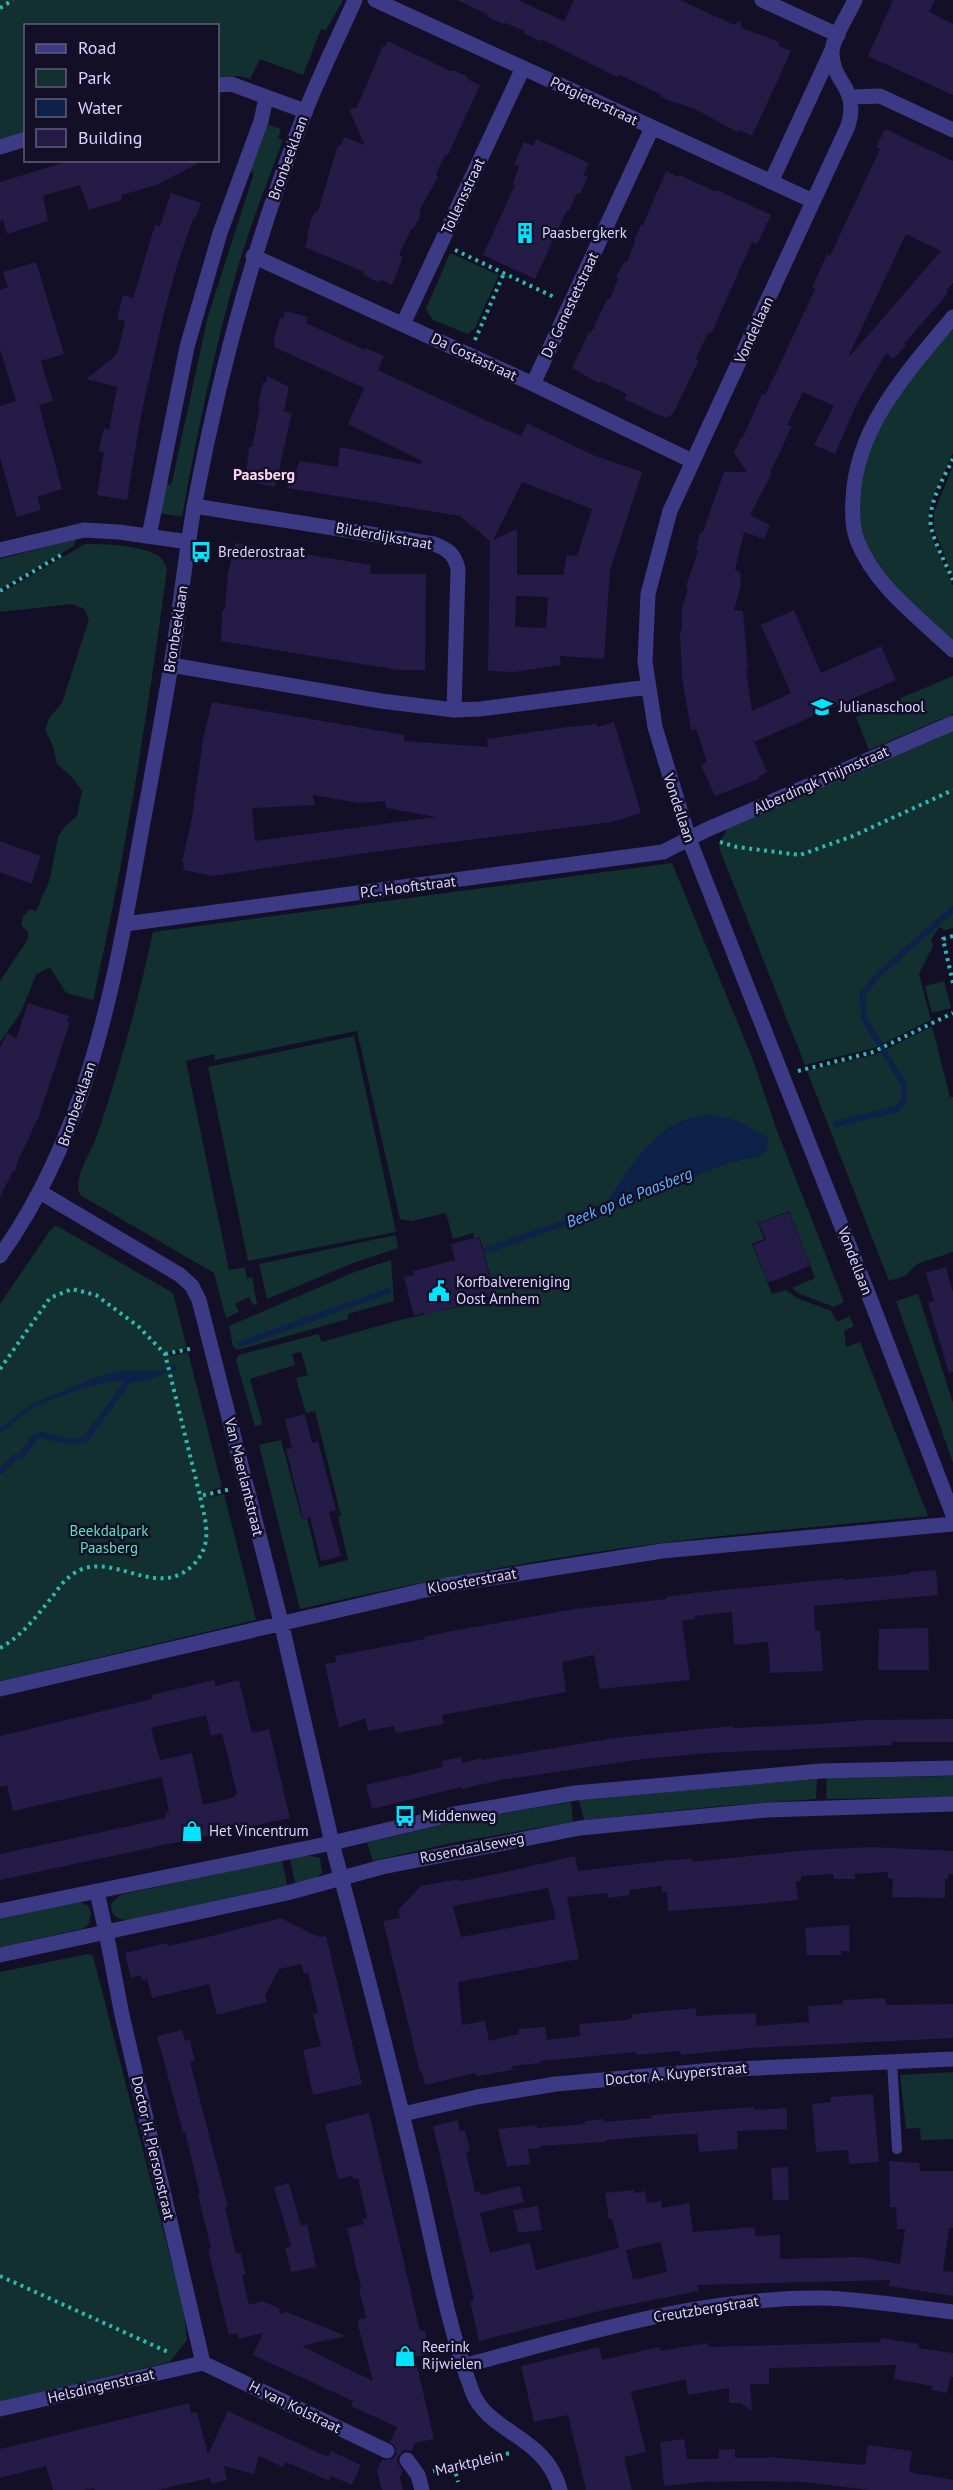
<svg xmlns="http://www.w3.org/2000/svg" width="953" height="2490" viewBox="0 0 953 2490" font-family="'PT Sans',sans-serif">
<style>
.green{fill:#12302f;fill-rule:evenodd}
.water{fill:#0c2248}
.lines{fill:none;stroke-linecap:round;stroke-linejoin:round}
.stream{stroke:#0c2248;stroke-width:6}
.building{fill:#241b47;fill-rule:evenodd}
.path{stroke:#2fb8b0;stroke-width:4;stroke-dasharray:3 4.5;stroke-linecap:butt}
.service{stroke:#3d3a85;stroke-width:10}
.pedestrian{stroke:#3d3a85;stroke-width:15}
.minor{stroke:#3d3a85;stroke-width:15}
.tertiary{stroke:#3d3a85;stroke-width:15}
.labels{text-anchor:middle;stroke-width:5;stroke-linejoin:round;paint-order:stroke}
.street-label{font-size:15px;fill:#d9d4ff;stroke:#130f26}
.poi-label{font-size:15px;fill:#d9d4ff;stroke:#130f26;text-anchor:start}
.park-label{font-size:15px;fill:#5fe0c0;stroke:#130f26}
.neighbourhood-label{font-size:16px;font-weight:bold;fill:#ffd6f0;stroke:#130f26}
.water-label{font-size:16px;font-style:italic;fill:#62b6ff;stroke:#130f26}
</style>
<rect width="100%" height="100%" fill="#130f26"/>
<path class="green" d="M0,0H343L326,30L321,29L303,75L260,59L250,79L239,76L218,77V26H26L25,132L0,139Z
M266,124L281,129L278,138L283,140C267,183 250,226 237,270C214,351 197,434 182,517L159,513L165,484L170,485L172,482L208,316L254,173L248,171Z
M450,253L499,275L475,328L468,334L433,320L426,309Z
M953,329V453L935,491L929,511V530L953,586V640C925,614 890,588 871,555C840,499 874,427 908,381C922,363 938,346 953,329Z
M953,466V576L934,529V512Z
M76,539L74,546L0,589V559Z
M85,544C107,544 135,545 156,554C162,557 164,562 167,569C148,713 125,858 93,1000L66,993L50,967L36,975L21,1012L0,1042V981L28,939V932L21,925L23,917L29,909L36,911L50,879L58,837L65,826L77,816L82,791L72,777L57,764L53,746L45,730L50,717L62,703L89,619L84,609L72,604L0,612V594Z
M953,676V714L869,750L856,717Z
M953,731V928L945,930L939,927L931,940L933,946L919,974L931,1020L874,1048L805,1065L719,848L720,842L728,828Z
M672,863L753,1060L776,1128L844,1302L834,1307L800,1294L792,1288L815,1278L789,1211L758,1223L764,1239L752,1244L772,1294L786,1290L797,1298L831,1311L837,1322L849,1316L854,1326L844,1331L846,1347L860,1342L928,1516C839,1525 750,1532 662,1543C540,1558 420,1582 300,1609L259,1445L281,1440L302,1519L307,1518L319,1567L348,1560L338,1517L341,1516L315,1411L306,1413L296,1378L308,1375L301,1352L292,1354L295,1365L250,1379L262,1422L261,1425L255,1426L236,1360L239,1355L318,1334L322,1342L396,1321L496,1298L480,1237L474,1238L473,1233L453,1239L446,1213L412,1221L400,1219L357,1031L215,1060L214,1054L186,1061L229,1270L245,1267L247,1279L252,1277L257,1304L253,1305L249,1297L235,1304L239,1312L226,1318L214,1273L80,1195C73,1176 91,1154 97,1135C120,1069 138,1001 153,932ZM648,1146L758,1156L732,1162L701,1173L670,1188L603,1210Z
M944,981L951,1008L932,1013L925,986Z
M932,1026L950,1097H953V1252L917,1264L905,1276L889,1281L807,1071L877,1054Z
M354,1036L396,1232L248,1261L208,1067Z
M55,1226L59,1227L173,1293L187,1348L169,1352L171,1356L188,1352L222,1487L210,1491L212,1497L224,1494L256,1620L0,1681V1304L51,1229Z
M396,1235L398,1248L353,1263L267,1299L259,1264Z
M391,1260L394,1301L348,1314V1319L238,1350L233,1347L229,1326L357,1271Z
M918,1294L953,1403V1463L896,1301Z
M953,1776V1797L828,1799L826,1797L827,1778Z
M817,1779L816,1799L720,1806L584,1820L579,1800Z
M571,1802L573,1822L456,1842L373,1861L367,1843L457,1821Z
M307,1855L320,1858L322,1873L315,1879L295,1883L290,1859Z
M282,1860L287,1885L126,1920C117,1920 110,1914 111,1904L120,1895Z
M80,1902L88,1906L91,1912L89,1924L82,1929L0,1947V1916Z
M88,1954L93,1956L184,2311L187,2340L170,2362L0,2402V1972Z
M953,2072V2139L921,2140L920,2128L906,2129L900,2075Z"/>
<path class="water" d="M703,1115C732,1115 745,1124 769,1139L766,1151L758,1156L732,1162L701,1173L670,1188L602,1210C628,1172 653,1121 703,1115Z
M175,1366L178,1367L177,1369L153,1378L136,1382H110L77,1390L34,1407L0,1433V1428L33,1403L94,1378L117,1371H158Z"/>
<g class="lines">
<path class="stream" d="M836,1124L897,1109L904,1099V1085L864,1018L862,995L877,976L953,909
M487,1250L608,1208
M240,1344L388,1291
M0,1471L14,1458L22,1455L35,1437L42,1435L70,1442L85,1440L131,1377"/>
</g>
<path class="building" d="M457,0H518L564,21L574,0H680L734,25L740,21L742,28L779,42V46L791,51L752,136L740,130L737,132L695,109L668,100L661,97L660,94L620,75L617,77L543,40L540,41L525,34L524,31L506,23L503,24L489,18L487,14Z
M893,0H935L929,12L953,24V95L868,56Z
M388,41L450,71H455L466,76L469,80L480,85L448,155H445L436,174L438,177L419,211L421,214L414,228L411,229L399,255L403,257L392,285L382,280L378,282L364,275V272L305,247L308,238L307,234L313,214L318,211L338,145L340,146L344,137L365,145L349,110L357,107L383,46L385,47Z
M885,129L953,161V283L947,290L948,293L904,344L906,345L893,359L886,353L857,403L835,454L814,445L834,406L803,392L787,425L792,426L770,473H772L750,515L770,525L764,539L744,532L735,570L740,572L741,585L734,610L743,611L748,670H746L752,711L791,693L761,625L794,610L821,673L881,646L896,680L754,742L767,772L758,777L759,779L715,796L701,765L707,762L696,729L691,730L682,677L680,632L682,630V608L688,588L686,586L698,551L696,549L700,533L703,532L724,472H747L734,453L741,438L743,437L762,394L765,395L773,379L815,289L812,288L827,254L830,256L880,149L876,147ZM906,234L941,251L850,356L849,355Z
M536,139L589,163L583,175L588,177L580,194L577,193L569,211L567,210L535,279L483,255L515,185L513,184L519,166L514,164L524,142L533,146Z
M72,160H205L156,185L122,195L121,200L89,210L80,185L43,196L48,221L7,234L3,220L0,221V182Z
M666,171L678,177L680,175L716,192L717,190L771,215L757,244L752,242L712,332L708,333L696,358L698,362L673,414L666,418L624,399L627,394L602,382L598,383L572,368L589,332L591,333L607,299H610L618,279L616,277L624,262H627L635,242L634,240L641,225H643Z
M171,193L201,203L195,219H193L177,265L164,313L141,415L127,500L97,495L104,452L99,451L104,428L109,430L117,387L86,379L114,357L118,351L125,321L117,319L123,295L133,298L155,225L160,226Z
M36,262L64,354L41,361L53,401L39,405L62,489L37,497L41,510L17,517L0,458V406L16,401L0,349V290L8,287L3,272Z
M285,311L308,317L306,323L365,350L366,348L384,356L378,370L483,419L521,436L527,423L593,455L642,472L610,570L604,659L560,656L561,665L514,672L488,671L490,541L460,516L287,488L300,461L338,467L340,447L421,464L422,461L348,424L364,388L274,347L275,343L273,342L280,318L283,319ZM522,482L592,509L577,556L567,555L563,575H517V529L493,540ZM516,596L548,597L546,628L515,627Z
M267,376L289,387L284,411L292,413L275,487L245,481L249,447H252L260,407L258,406L263,382L266,383Z
M235,543L371,565L370,574H426L425,670H398L221,641L222,611L225,609L228,573Z
M212,702L405,735L404,741L488,747L487,739L567,727L597,724V727L614,722L641,813L612,822L366,853L213,876L183,870L184,862H182L192,817L203,739ZM313,795L359,803L385,801L386,808L436,817L255,841L252,808L315,805Z
M0,841L41,856L31,884L0,872Z
M28,1003L69,1016L67,1022H70L39,1116L16,1165L17,1170L13,1171L0,1197V1048L7,1033L16,1039Z
M789,1212L810,1266L768,1283L753,1245L766,1240L759,1223Z
M479,1237L495,1296L424,1315V1313L414,1316L404,1277L414,1275L413,1271L455,1260L451,1244Z
M946,1267L953,1292V1372L949,1373L928,1303L934,1301L926,1273Z
M305,1414L312,1443L318,1441L336,1510L329,1512L341,1556L321,1561L310,1517L303,1519L286,1449L292,1448L285,1419Z
M936,1570L938,1595L814,1606L815,1631L820,1630L823,1671L770,1673L768,1642L734,1645L732,1612L695,1616V1619L682,1621L690,1680L600,1689L594,1655L562,1662L566,1692L442,1715L444,1724L396,1733L394,1726L368,1731L365,1718L339,1728L325,1664L336,1662L335,1656L425,1639V1637L452,1631L575,1609L666,1599V1597L694,1593L844,1578V1580L910,1574V1572Z
M928,1628L929,1670H878L879,1629Z
M214,1680L216,1686L239,1680L252,1733L269,1729L290,1818L0,1880V1854L166,1818L165,1813L169,1812L162,1777L13,1811L7,1785L0,1787V1736L152,1699L151,1695ZM206,1715L211,1736L222,1733L237,1794L234,1795L235,1797L203,1805L192,1753L160,1760L151,1728Z
M953,1719V1742H892V1745L708,1753L643,1759L501,1780L462,1789L461,1787L372,1809L366,1785L443,1767L442,1761L461,1757L462,1763L482,1758V1760L614,1738L733,1726V1728L819,1724L865,1720Z
M872,1847L953,1851V1874H948V1879H945V1898L892,1897L893,1878H888V1872L855,1874V1879H834L833,1874L801,1876V1881H796L798,1900L747,1905L668,1911L667,1892H662V1886L629,1890L630,1895L608,1898V1893L567,1897L579,1959L458,1982L462,2025L485,2021L489,2041L519,2034L518,2029L545,2027L547,2040L580,2036L579,2024L626,2020L632,2018V2014L696,2008V2016L756,2013V2026L809,2022L808,2006L843,2004V2000L885,1998L886,2005L953,2004V2038L750,2048L681,2055L680,2051L636,2055V2052L541,2061V2063L512,2066L513,2070L477,2076L476,2073L425,2085L422,2071L420,2072L383,1921L400,1918L398,1910L421,1886L459,1879L460,1881L478,1878L575,1856L578,1871L670,1860L692,1859V1862L809,1850ZM548,1888L556,1919L461,1937L453,1906Z
M281,1918L319,1937L326,1936L362,2084L313,2095L303,2050L321,2046L313,2014L318,2013L308,1973L304,1974L301,1964L279,1969L265,1996L267,2002L217,2015L209,1984L152,1998L147,1979L142,1980L141,1975L131,1978L125,1953L167,1943L168,1946L204,1938Z
M849,1925L850,1951H841V1955H807L805,1928Z
M182,2030L185,2041L190,2039L192,2050L195,2060L190,2062L228,2207H225L236,2254L241,2253L243,2263L246,2274L242,2275L249,2305L262,2301L279,2308L280,2314L287,2312L346,2336L302,2346L373,2381L358,2325L359,2319L366,2318L359,2288L361,2287L347,2228L364,2224L362,2219L367,2218L358,2178L353,2179L352,2176L338,2179L325,2124L369,2113L420,2331L425,2330L431,2354L415,2357L434,2439L415,2443L411,2451L405,2450L398,2456L397,2462L403,2471L400,2477L403,2490H382L377,2470L382,2460L392,2459L396,2455L395,2446L390,2442L397,2427L351,2406L353,2401L253,2355L263,2333L239,2339L237,2333L229,2335L208,2249L211,2248L198,2195L200,2194L185,2132H183L157,2036Z
M873,2094L879,2162L849,2164L848,2150L816,2152L812,2104L831,2102L830,2097Z
M754,2107V2110L787,2108V2129L737,2131L738,2149L699,2152L697,2134L653,2136L606,2140V2142L539,2146V2148L528,2149L530,2164L507,2167L498,2129L537,2125V2128L585,2124V2121L604,2119V2122L652,2118V2115Z
M458,2120L460,2132L465,2130L470,2151L466,2152L475,2192L480,2191L481,2195L520,2186L524,2202L480,2213L490,2253L530,2243L536,2270L619,2248L612,2219H609L605,2193L634,2190V2193L645,2191L647,2203L661,2201L662,2208L689,2203L693,2232L755,2227V2236L780,2235V2259L859,2257L900,2264L905,2229H897L896,2207H890L889,2161L919,2163L920,2171H953V2228H949L943,2271L953,2272V2296L889,2286L890,2280L697,2285L699,2291L612,2308L479,2341L470,2301L474,2300L433,2126ZM661,2242L667,2272L633,2280L626,2250Z
M788,2167L789,2200H773L771,2168Z
M289,2183L301,2226L307,2224L316,2267L291,2272L285,2248L291,2246L274,2187Z
M538,2206L542,2230L518,2233L513,2210Z
M881,2338L919,2344L918,2348L953,2353V2377H950L947,2393L931,2390L932,2386L894,2379L896,2365L769,2368V2384H750L752,2411L740,2403H729V2388L688,2395L686,2379L631,2392L646,2452L624,2457L632,2490H586L568,2415L534,2422L521,2366L599,2347L602,2360L659,2347L660,2351L708,2343L709,2347L880,2342Z
M189,2403L191,2413L197,2412L208,2454L228,2411L328,2457L331,2451L361,2465L352,2485L331,2476L329,2481L286,2462L283,2467L259,2456L254,2474L224,2466L227,2480L211,2484L210,2478L158,2490H94V2488L83,2490H53L46,2466L0,2478V2449Z
M684,2439L687,2459H719V2450L735,2449V2458H768V2457L865,2465L868,2445L912,2451L909,2472L953,2480V2490H870L804,2482L754,2481L701,2482L664,2486L660,2442Z"/>
<g class="lines">
<path class="path" d="M0,8L13,0
M455,250L554,297
M475,340L504,273
M953,459C943,479 925,508 932,531C937,548 946,564 953,580
M0,591L61,555
M720,842L737,847L800,855L853,836L953,790
M953,936L943,939L953,983
M798,1071L873,1052L953,1013
M165,1354L194,1348
M0,1369L50,1298L72,1289L96,1295L139,1327L165,1354L200,1496
M0,1648C22,1636 36,1617 52,1597C58,1589 64,1580 73,1574C110,1548 154,1600 191,1567C214,1546 206,1523 200,1496L231,1489
M0,2276L168,2352
M454,2466L458,2482
M433,2471L510,2453"/>
<path class="service" d="M892,2061L897,2149"/>
<path class="pedestrian" d="M771,182L832,50"/>
<path class="minor" d="M375,0L813,201
M762,0L838,35
M855,0C849,13 833,38 832,51C831,84 860,85 848,126L670,511L648,594L645,662L655,727L689,839L871,1301L953,1515
M218,85L231,84L305,111
M852,97L880,96L953,130
M0,147L26,139
M253,256L533,384L692,461
M953,317C909,370 856,426 853,499C852,512 852,526 857,540C874,585 919,618 953,650
M403,324L523,68
M533,384L652,128
M194,506L434,544C448,549 455,555 458,569L454,710
M149,536L187,347L220,233L261,121L266,98
M0,550L84,530L119,532L189,542
M171,665L381,701L454,710L480,709L648,687
M125,924L663,852L706,830L953,723
M40,1192L180,1275L192,1286L199,1300L281,1622L332,1843
M0,1689L447,1585L662,1551L953,1524
M341,1877C368,1977 394,2078 418,2180C434,2249 447,2324 472,2391C488,2434 546,2435 560,2490
M106,1932L122,2015L203,2363
M403,2114L477,2097L556,2084L714,2070L953,2059
M203,2363L387,2451
M463,2366C580,2335 699,2297 821,2298C865,2299 910,2307 953,2312
M0,2409L203,2363
M407,2460L418,2475L422,2490"/>
<path class="tertiary" d="M0,1256C82,1141 111,1003 135,867C147,800 160,732 171,665C180,611 185,556 195,502C220,369 255,241 304,115C319,76 338,38 355,0
M332,1843L341,1877
M97,1892L106,1932
M0,1911L332,1843L454,1814L575,1793L821,1771L953,1768
M0,1955L287,1893L382,1867L580,1828L767,1810L953,1804"/>
</g>
<defs>
<symbol id="building-bare" viewBox="-9 -9 18 18"><path d="M-4-6H4V6H1V3H-1V6H-4ZM-2.5-4.3h1.7v1.8h-1.7ZM.8-4.3h1.7v1.8H.8ZM-2.5-1h1.7V.8h-1.7ZM.8-1h1.7V.8H.8Z" fill="#00e5ff" stroke="#130f26" stroke-width="2.5" paint-order="stroke"/></symbol>
<symbol id="bus-bare" viewBox="-9 -9 18 18"><path d="M-5-6H5V4H4V6H2V4H-2V6H-4V4H-5ZM-3.5-4V0h7V-4ZM-3.5 1.2v1.5H-2V1.2ZM2 1.2v1.5H3.5V1.2Z" fill="#00e5ff" stroke="#130f26" stroke-width="2.5" paint-order="stroke"/></symbol>
<symbol id="school-bare" viewBox="-9 -9 18 18"><path d="M0-5L7-2L0 1L-7-2ZM-4 1L0 2.5L4 1V4Q0 6-4 4Z" fill="#00e5ff" stroke="#130f26" stroke-width="2.5" paint-order="stroke"/></symbol>
<symbol id="civic-bare" viewBox="-9 -9 18 18"><path d="M-.6-6.5H3V-4.5H.6V-3L4-1V1h2V6H-6V1h2V-1L-.6-3ZM-1.2 2.5V6h2.4V2.5Z" fill="#00e5ff" stroke="#130f26" stroke-width="2.5" paint-order="stroke"/></symbol>
<symbol id="shop-bare" viewBox="-9 -9 18 18"><path d="M-5-2.5h2.3a2.7 3.5 0 0 1 5.4 0H5L5.5 6h-11ZM-1.5-2.5h3a1.5 2.3 0 0 0-3 0Z" fill="#00e5ff" stroke="#130f26" stroke-width="2.5" paint-order="stroke"/></symbol>
</defs>
<g fill-rule="evenodd">
<use href="#building-bare" x="510" y="218" width="30" height="30"/>
<use href="#bus-bare" x="186" y="537" width="30" height="30"/>
<use href="#school-bare" x="807" y="692" width="30" height="30"/>
<use href="#civic-bare" x="424" y="1276" width="30" height="30"/>
<use href="#bus-bare" x="390" y="1801" width="30" height="30"/>
<use href="#shop-bare" x="177" y="1816" width="30" height="30"/>
<use href="#shop-bare" x="390" y="2341" width="30" height="30"/>
</g>
<g class="labels">
<g class="street-label">
<text transform="translate(594 101) rotate(25)" y="5">Potgieterstraat</text>
<text transform="translate(288 158) rotate(-70)" y="5">Bronbeeklaan</text>
<text transform="translate(463 196) rotate(-65)" y="5">Tollensstraat</text>
<text transform="translate(570 305) rotate(-65)" y="5">De Genestetstraat</text>
<text transform="translate(754 330) rotate(-65)" y="5">Vondellaan</text>
<text transform="translate(474 357) rotate(25)" y="5">Da Costastraat</text>
<text transform="translate(384 536) rotate(10)" y="5">Bilderdijkstraat</text>
<text transform="translate(176 629) rotate(-81)" y="5">Bronbeeklaan</text>
<text transform="translate(821 780) rotate(-24)" y="5">Alberdingk Thijmstraat</text>
<text transform="translate(679 808) rotate(72)" y="5">Vondellaan</text>
<text transform="translate(408 887) rotate(-7)" y="5">P.C. Hooftstraat</text>
<text transform="translate(77 1104) rotate(-71)" y="5">Bronbeeklaan</text>
<text transform="translate(855 1261) rotate(69)" y="5">Vondellaan</text>
<text transform="translate(244 1477) rotate(76)" y="5">Van Maerlantstraat</text>
<text transform="translate(472 1581) rotate(-10)" y="5">Kloosterstraat</text>
<text transform="translate(472 1848) rotate(-11)" y="5">Rosendaalseweg</text>
<text transform="translate(676 2074) rotate(-5)" y="5">Doctor A. Kuyperstraat</text>
<text transform="translate(153 2148) rotate(77)" y="5">Doctor H. Piersonstraat</text>
<text transform="translate(706 2309) rotate(-9)" y="5">Creutzbergstraat</text>
<text transform="translate(101 2386) rotate(-13)" y="5">Helsdingenstraat</text>
<text transform="translate(295 2407) rotate(26)" y="5">H. van Kolstraat</text>
<text transform="translate(469 2463) rotate(-13)" y="5">Marktplein</text>
</g>
<g class="poi-label">
<text x="542" y="238">Paasbergkerk</text>
<text x="218" y="557">Brederostraat</text>
<text x="839" y="712">Julianaschool</text>
<text x="456" y="1287">Korfbalvereniging<tspan x="456" dy="17">Oost Arnhem</tspan></text>
<text x="422" y="1821">Middenweg</text>
<text x="209" y="1836">Het Vincentrum</text>
<text x="422" y="2352">Reerink<tspan x="422" dy="17">Rijwielen</tspan></text>
</g>
<g class="park-label">
<text x="109" y="1536">Beekdalpark<tspan x="109" dy="17">Paasberg</tspan></text>
</g>
<g class="neighbourhood-label">
<text x="264" y="480">Paasberg</text>
</g>
<g class="water-label">
<text transform="translate(629 1197) rotate(-22)" y="6">Beek op de Paasberg</text>
</g>
</g>
<rect x="24" y="24" width="195" height="138" fill="#130f26" stroke="#625e7d" stroke-width="1.5"/>
<rect x="36" y="44" width="30" height="9" fill="#3d3a85" stroke="#625e7d" stroke-width="1.5"/>
<text x="78" y="54" font-size="18" fill="#d9d4ff">Road</text>
<rect x="36" y="69" width="30" height="18" fill="#12302f" stroke="#625e7d" stroke-width="1.5"/>
<text x="78" y="84" font-size="18" fill="#d9d4ff">Park</text>
<rect x="36" y="99" width="30" height="18" fill="#0c2248" stroke="#625e7d" stroke-width="1.5"/>
<text x="78" y="114" font-size="18" fill="#d9d4ff">Water</text>
<rect x="36" y="129" width="30" height="18" fill="#241b47" stroke="#625e7d" stroke-width="1.5"/>
<text x="78" y="144" font-size="18" fill="#d9d4ff">Building</text>
</svg>
